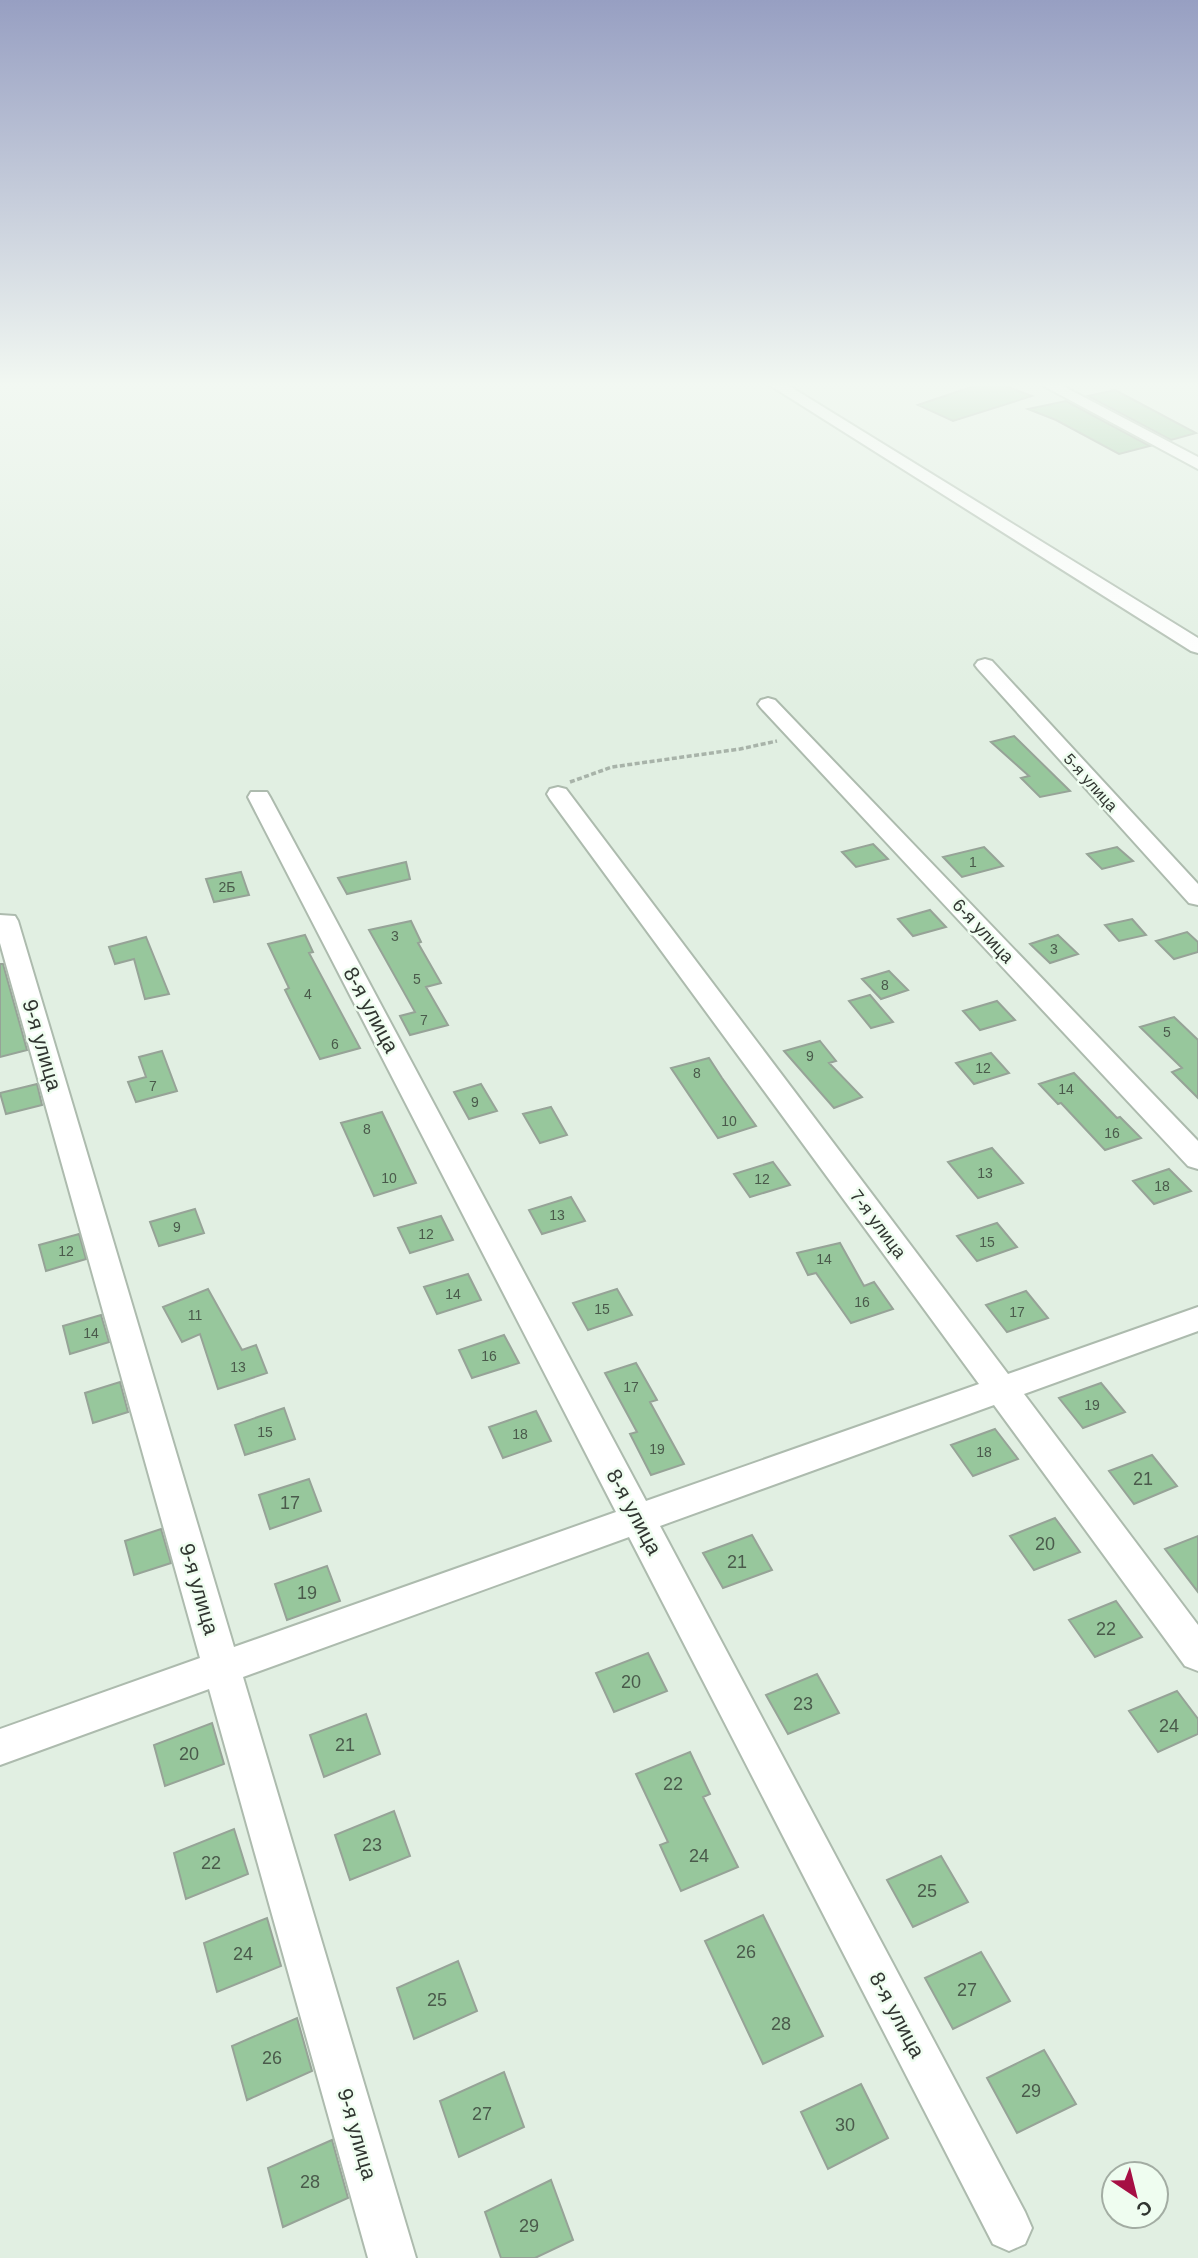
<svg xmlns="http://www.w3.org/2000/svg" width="1198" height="2258" viewBox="0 0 1198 2258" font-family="Arial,sans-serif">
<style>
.building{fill:#97c79c;stroke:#96a397;stroke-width:2}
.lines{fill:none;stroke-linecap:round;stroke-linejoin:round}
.minor-casing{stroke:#adbbae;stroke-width:4}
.path{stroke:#a8b3a9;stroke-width:3.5;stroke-dasharray:5 2.5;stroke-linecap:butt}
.minor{fill:#fff;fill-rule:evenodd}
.labels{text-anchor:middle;stroke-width:5;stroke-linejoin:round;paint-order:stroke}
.number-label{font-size:14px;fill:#4a5a4b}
.far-street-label{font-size:16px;fill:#303530;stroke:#effdf0}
.street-label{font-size:18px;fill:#303530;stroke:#effdf0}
.near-number-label{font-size:18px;fill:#4a5a4b}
.near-street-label{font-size:21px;fill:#303530;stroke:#effdf0}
</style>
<rect width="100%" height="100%" fill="#e1efe2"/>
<path class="building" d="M980,384H1000L1032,396L953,421L918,405Z
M1115,390L1196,433L1171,440L1088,396Z
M1066,401L1150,446L1119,454L1056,420L1028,409Z
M1014,736L1070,791L1040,797L1021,778L1029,776L991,742Z
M873,844L888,859L856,867L842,852Z
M984,847L1003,866L962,877L943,857Z
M1117,847L1133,861L1102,869L1087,854Z
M406,862L410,879L347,894L338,878Z
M241,872L249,895L214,902L206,879Z
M930,910L946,927L913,936L898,919Z
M1132,919L1146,935L1119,941L1105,925Z
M411,921L421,942L418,943L441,983L426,987L448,1025L410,1035L400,1016L415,1012L369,930Z
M1187,932L1198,942V952L1174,959L1156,941Z
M305,935L313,952L309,953L360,1048L320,1059L294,1008L285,990L289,988L268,944Z
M1058,935L1078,954L1050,963L1030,944Z
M146,937L169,994L145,999L134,959L115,964L109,947Z
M0,964H3L27,1050L0,1057Z
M889,971L908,990L881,999L862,979Z
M870,995L893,1022L871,1028L849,1001Z
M997,1001L1015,1020L980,1030L963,1011Z
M1174,1017L1198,1040V1098L1172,1072L1182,1068L1140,1027Z
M820,1041L836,1061L829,1063L862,1097L834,1108L784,1051Z
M162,1051L177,1091L136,1102L128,1082L146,1077L139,1057Z
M991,1053L1009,1073L974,1084L956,1063Z
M709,1058L722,1078L756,1126L718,1138L671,1068Z
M1074,1073L1117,1118L1120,1117L1141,1138L1105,1150L1061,1103L1058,1104L1039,1084Z
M37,1084L42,1105L6,1114L0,1093Z
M481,1084L497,1111L469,1119L454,1092Z
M551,1107L567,1135L540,1143L523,1114Z
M382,1112L416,1183L374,1196L341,1123Z
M992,1148L1023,1183L978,1198L948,1162Z
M773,1162L790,1185L750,1197L734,1174Z
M1169,1169L1191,1191L1154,1204L1133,1181Z
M571,1197L585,1221L542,1234L529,1210Z
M195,1209L204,1233L159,1246L150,1222Z
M441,1216L453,1240L410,1253L398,1228Z
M997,1223L1017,1247L977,1261L957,1236Z
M79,1234L86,1259L46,1271L39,1245Z
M840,1243L864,1286L874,1282L893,1309L851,1323L816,1273L808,1275L797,1253Z
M468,1274L481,1300L437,1314L424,1287Z
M208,1289L242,1350L256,1345L267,1373L218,1389L200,1334L182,1342L163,1307Z
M617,1289L632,1315L588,1330L573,1303Z
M1026,1291L1048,1318L1007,1332L986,1305Z
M101,1315L109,1342L70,1354L63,1326Z
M504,1335L519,1363L472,1378L459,1350Z
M636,1363L657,1400L650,1402L684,1464L651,1475L630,1434L637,1432L605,1373Z
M120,1382L128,1412L93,1423L85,1393Z
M1101,1383L1125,1412L1083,1428L1059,1398Z
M284,1408L295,1439L245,1455L235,1425Z
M536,1411L551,1441L503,1458L489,1427Z
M995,1429L1018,1459L973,1476L951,1445Z
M1152,1455L1177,1486L1134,1504L1109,1471Z
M309,1479L321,1511L270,1529L259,1495Z
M1055,1518L1080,1552L1034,1570L1010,1536Z
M161,1529L171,1563L134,1575L125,1541Z
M752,1535L772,1570L723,1588L703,1553Z
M1198,1536V1592L1165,1549Z
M327,1566L340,1601L287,1620L275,1584Z
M1116,1601L1142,1637L1095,1657L1069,1620Z
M648,1653L667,1691L614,1712L596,1673Z
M817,1674L839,1713L788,1734L766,1695Z
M1177,1691L1198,1719V1734L1158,1752L1129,1711Z
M366,1714L380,1754L324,1777L310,1735Z
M212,1723L224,1764L165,1786L154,1745Z
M690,1752L710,1794L703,1797L738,1867L681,1891L660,1845L668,1842L636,1774Z
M394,1811L410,1856L350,1880L335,1835Z
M234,1829L248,1874L186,1899L174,1853Z
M941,1856L968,1902L913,1927L887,1880Z
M763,1915L823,2036L763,2064L705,1941Z
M267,1918L281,1966L217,1992L204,1943Z
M981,1952L1010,2001L953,2029L925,1978Z
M458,1961L477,2011L414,2039L397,1988Z
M297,2018L312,2071L247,2100L232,2046Z
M1044,2050L1076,2104L1017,2133L987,2078Z
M504,2072L524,2127L459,2157L440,2101Z
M861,2084L888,2138L828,2169L801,2112Z
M332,2140L348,2198L283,2227L268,2168Z
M551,2180L573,2240L535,2258H501L485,2212Z"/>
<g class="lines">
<defs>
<path id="minor" d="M768,384H786L1198,638V653L1191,651Z
M1040,384H1059L1198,457V469Z
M985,659L992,661L1198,884V905L1189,903L978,669L975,665L978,661Z
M768,698L775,700L1198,1141V1169L1188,1166L761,708L758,704L761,700Z
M558,787L566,789L1008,1374L1198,1307V1331L1024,1394L1198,1625V1671L1185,1666L994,1405L660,1526L1025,2212L1032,2228L1025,2244L1009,2251L993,2244L629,1537L243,1677L416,2258H368L209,1689L0,1765V1729L200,1658L0,943V915L15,916L18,921L234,1647L616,1512L248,797L251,792H267L270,797L646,1501L979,1384L550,799L547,794L550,789Z"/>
</defs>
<use href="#minor" class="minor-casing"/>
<path class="path" d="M570,782L612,767L740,749L777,741"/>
<use href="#minor" class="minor"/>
</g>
<linearGradient id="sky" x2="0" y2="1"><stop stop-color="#979fc2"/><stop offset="0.55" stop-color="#f2f8f2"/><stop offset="1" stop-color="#f2f8f2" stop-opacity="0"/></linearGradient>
<rect width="1198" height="700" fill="url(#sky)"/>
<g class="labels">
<g class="number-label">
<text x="973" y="867">1</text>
<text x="227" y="892">2Б</text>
<text x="395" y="941">3</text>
<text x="1054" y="954">3</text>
<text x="417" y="984">5</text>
<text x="885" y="990">8</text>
<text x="308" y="999">4</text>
<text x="424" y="1025">7</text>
<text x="1167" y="1037">5</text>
<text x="335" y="1049">6</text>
<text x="810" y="1061">9</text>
<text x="983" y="1073">12</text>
<text x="697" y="1078">8</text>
<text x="153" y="1091">7</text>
<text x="1066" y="1094">14</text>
<text x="475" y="1107">9</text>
<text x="729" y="1126">10</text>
<text x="367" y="1134">8</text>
<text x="1112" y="1138">16</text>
<text x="985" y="1178">13</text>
<text x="389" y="1183">10</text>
<text x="762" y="1184">12</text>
<text x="1162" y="1191">18</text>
<text x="557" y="1220">13</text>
<text x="177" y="1232">9</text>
<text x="426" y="1239">12</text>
<text x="987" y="1247">15</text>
<text x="66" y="1256">12</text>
<text x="824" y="1264">14</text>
<text x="453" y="1299">14</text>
<text x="862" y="1307">16</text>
<text x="602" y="1314">15</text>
<text x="1017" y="1317">17</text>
<text x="195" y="1320">11</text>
<text x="91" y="1338">14</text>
<text x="489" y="1361">16</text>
<text x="238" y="1372">13</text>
<text x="631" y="1392">17</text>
<text x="1092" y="1410">19</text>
<text x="265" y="1437">15</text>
<text x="520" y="1439">18</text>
<text x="657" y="1454">19</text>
<text x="984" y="1457">18</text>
</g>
<g class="far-street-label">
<text transform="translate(1091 782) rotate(48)" y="6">5-я улица</text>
</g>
<g class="street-label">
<text transform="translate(983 931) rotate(47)" y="6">6-я улица</text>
<text transform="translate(878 1224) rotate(53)" y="6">7-я улица</text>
</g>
<g class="near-number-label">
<text x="1143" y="1485">21</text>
<text x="290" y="1509">17</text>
<text x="1045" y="1550">20</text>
<text x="737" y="1568">21</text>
<text x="307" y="1599">19</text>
<text x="1106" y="1635">22</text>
<text x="631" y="1688">20</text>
<text x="803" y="1710">23</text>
<text x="1169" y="1732">24</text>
<text x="345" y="1751">21</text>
<text x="189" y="1760">20</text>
<text x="673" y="1790">22</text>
<text x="372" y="1851">23</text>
<text x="699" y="1862">24</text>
<text x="211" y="1869">22</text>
<text x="927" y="1897">25</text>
<text x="746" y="1958">26</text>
<text x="243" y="1960">24</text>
<text x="967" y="1996">27</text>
<text x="437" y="2006">25</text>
<text x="781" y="2030">28</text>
<text x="272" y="2064">26</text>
<text x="1031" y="2097">29</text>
<text x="482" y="2120">27</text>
<text x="845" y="2131">30</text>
<text x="310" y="2188">28</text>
<text x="529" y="2232">29</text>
</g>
<g class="near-street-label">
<text transform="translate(371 1010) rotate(62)" y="7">8-я улица</text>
<text transform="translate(42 1045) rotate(74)" y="7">9-я улица</text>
<text transform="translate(634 1512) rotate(62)" y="7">8-я улица</text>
<text transform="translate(199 1589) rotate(74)" y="7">9-я улица</text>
<text transform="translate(897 2015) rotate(62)" y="7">8-я улица</text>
<text transform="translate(357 2134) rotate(74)" y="7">9-я улица</text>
</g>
</g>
<g transform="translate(1135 2195) rotate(145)"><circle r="33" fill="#effdf0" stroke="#a3ada3" stroke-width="2"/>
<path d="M0-5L12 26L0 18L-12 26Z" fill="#a60f44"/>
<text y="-10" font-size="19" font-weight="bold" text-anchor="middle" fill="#303530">С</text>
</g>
</svg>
